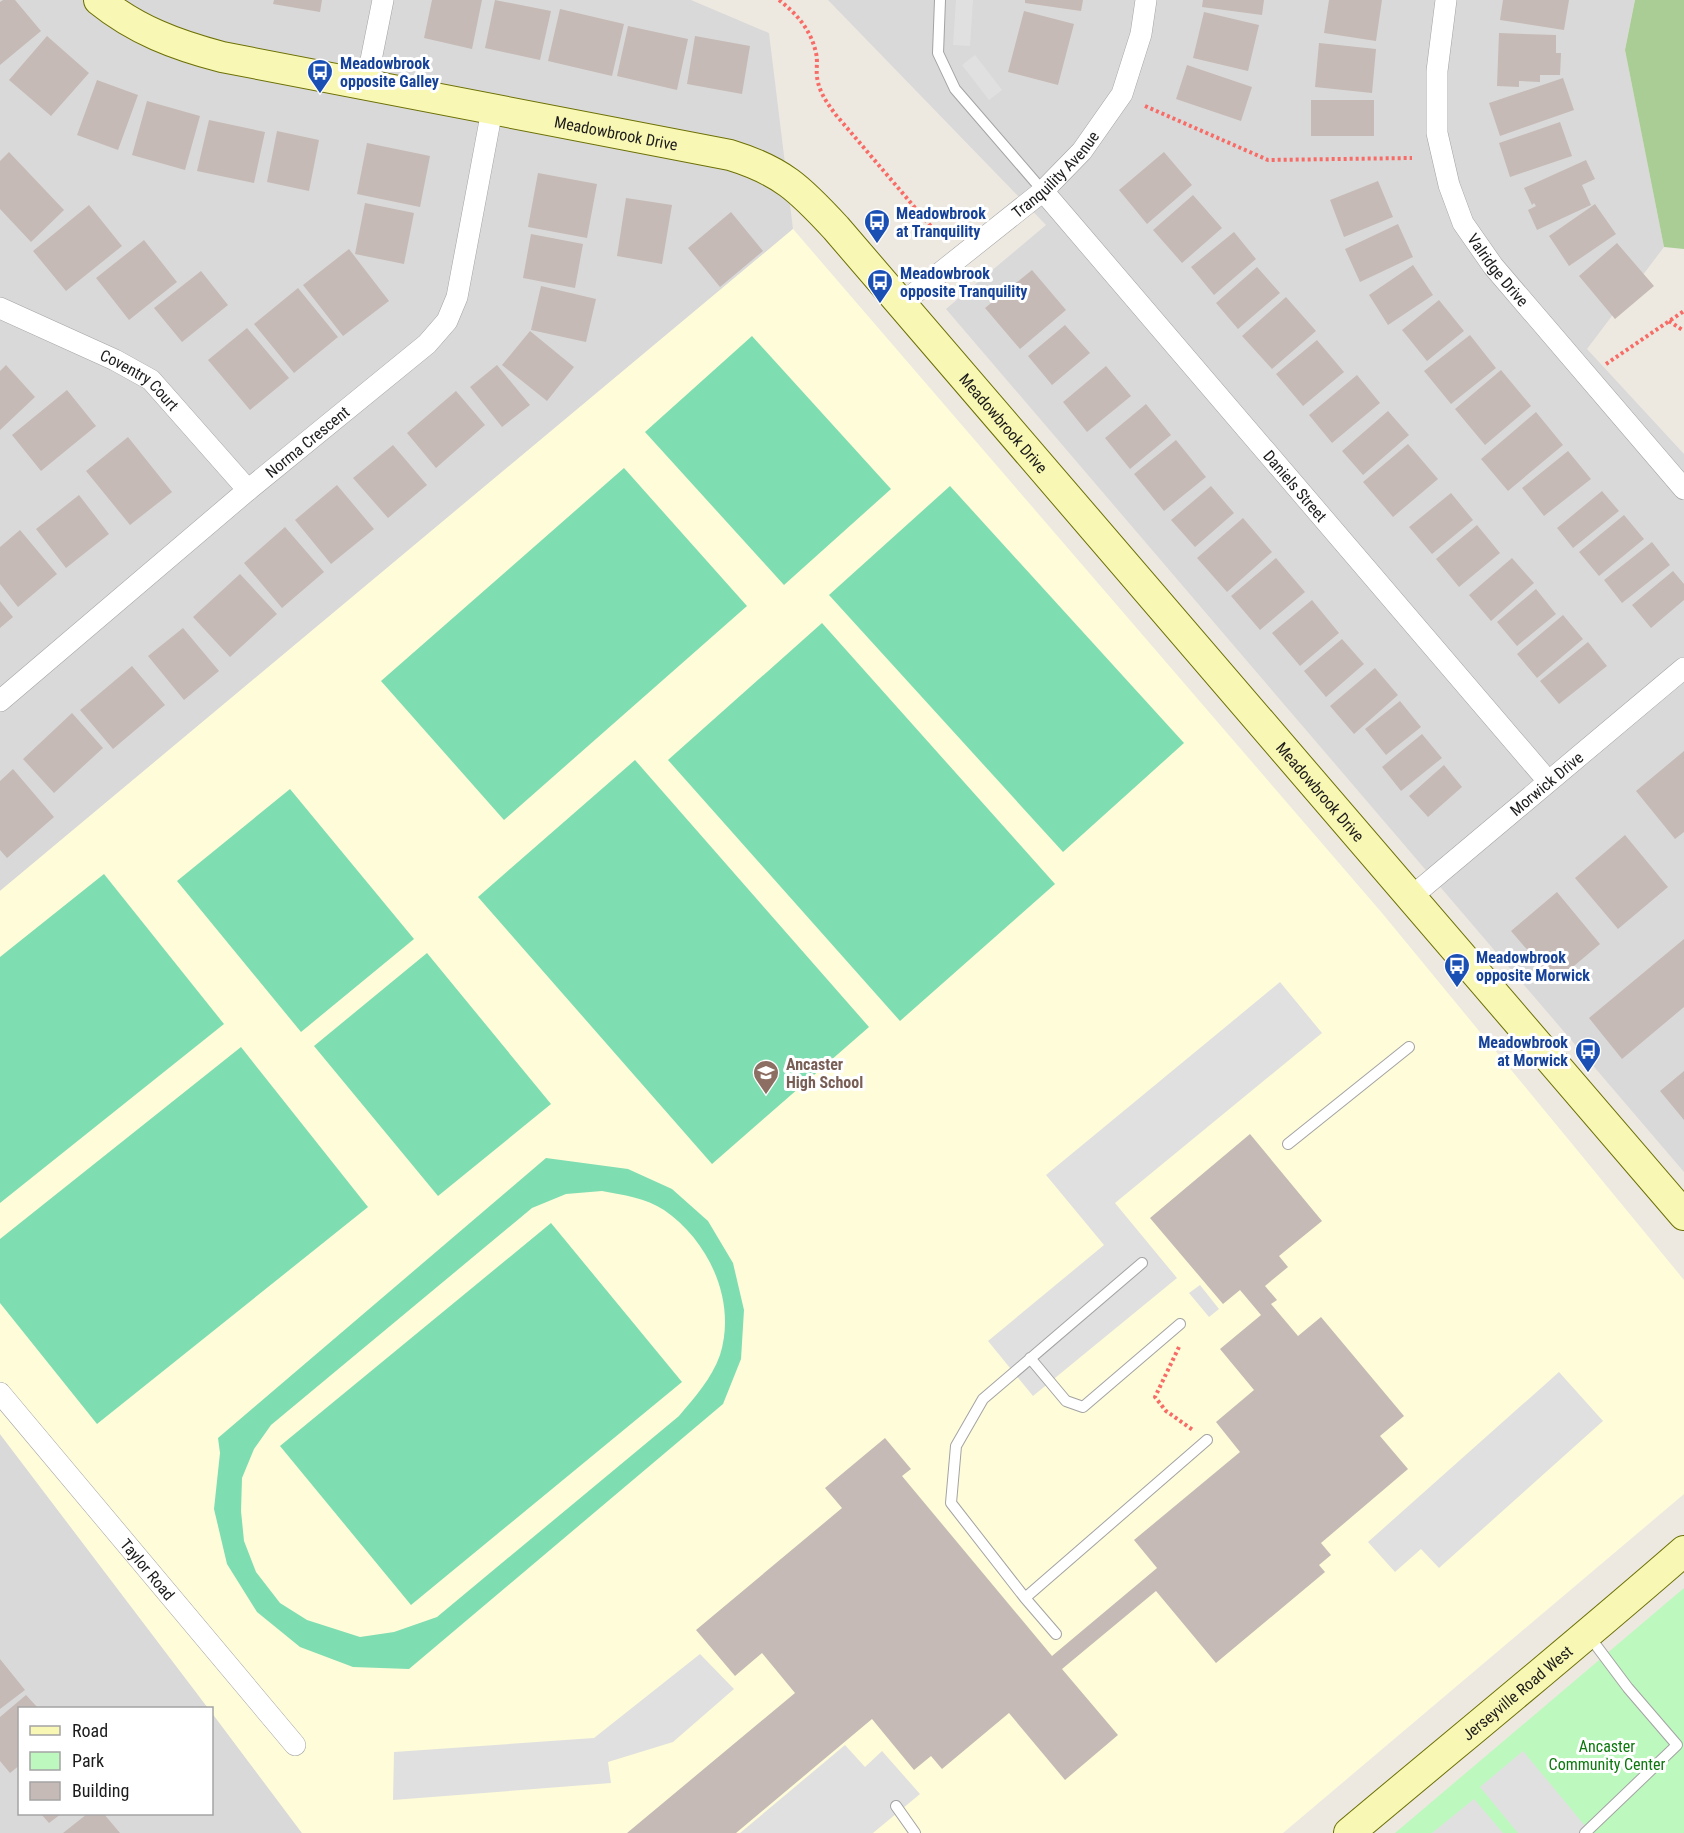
<svg xmlns="http://www.w3.org/2000/svg" width="1684" height="1833" viewBox="0 0 1684 1833" font-family="'Roboto Condensed',sans-serif">
<style>
.residential{fill:#dad9d9}
.education{fill:#fffcd9}
.forest{fill:#aacd96}
.park{fill:#bdf8be}
.pitch{fill:#7fddb2;fill-rule:evenodd}
.parking{fill:#e0e0e0}
.building{fill:#c5bab5}
.lines{fill:none;stroke-linecap:round;stroke-linejoin:round}
.lane-casing{stroke:#a3a3a3;stroke-width:12}
.street-casing{stroke:#a3a3a3;stroke-width:22}
.secondary-casing{stroke:#6c7005;stroke-width:32}
.path{stroke:#f86c67;stroke-width:4;stroke-dasharray:3 3;stroke-linecap:butt}
.lane{stroke:#fff;stroke-width:10}
.street{stroke:#fff;stroke-width:21}
.secondary{stroke:#f9f7b4;stroke-width:30}
.labels{text-anchor:middle;stroke-width:6;stroke-linejoin:round;paint-order:stroke}
.transit-label{font-size:16px;font-weight:bold;fill:#164399;stroke:#fff;text-anchor:start}
.street-label{font-size:16px;fill:#1c1c1c;stroke:#fff}
.education-label{font-size:16px;font-weight:bold;fill:#785e54;stroke:#fff;text-anchor:start}
.park-label{font-size:16px;fill:#0c780d;stroke:#fff}
</style>
<rect width="100%" height="100%" fill="#ede9e1"/>
<path class="residential" d="M0,0H691L769,33L793,229L0,891Z
M828,0H1635L1625,50L1664,247L1587,349L1684,454V1172L946,309L1046,225Z
M0,1434L208,1708H20V1814H212V1713L302,1833H0Z"/>
<path class="education" d="M793,229L1382,913L1684,1280V1494L1283,1833H302L212,1713V1708H208L0,1434V891Z"/>
<path class="forest" d="M1635,0H1684V249L1664,247L1625,50Z"/>
<path class="park" d="M1684,1588V1833H1395Z"/>
<path class="pitch" d="M752,336L891,489L784,585L645,432Z
M624,468L747,606L504,820L381,681Z
M950,486L1184,743L1063,852L829,595Z
M822,623L1055,884L900,1021L668,760Z
M635,760L869,1027L712,1164L478,897Z
M290,789L414,939L301,1032L177,881Z
M104,874L224,1024L0,1203V957Z
M427,953L551,1104L438,1196L314,1046Z
M241,1047L368,1207L97,1424L0,1303V1239Z
M546,1158L628,1169L672,1189L708,1221L733,1263L744,1310L741,1359L723,1404L409,1669L353,1667L300,1647L257,1612L227,1564L214,1509L220,1453L218,1438ZM602,1191C623,1195 646,1198 664,1210C709,1241 737,1301 720,1355C712,1378 695,1397 679,1416L437,1617L394,1632L360,1637L307,1620L280,1603L256,1572L244,1541L241,1511L242,1478L254,1449L271,1425L532,1208L566,1194Z
M551,1223L682,1382L411,1605L280,1446Z"/>
<path class="parking" d="M956,0H973L970,46L953,45Z
M975,55L1002,90L989,100L962,65Z
M1280,982L1322,1033L1115,1203L1177,1278L1033,1396L988,1341L1104,1245L1046,1175Z
M1200,1285L1219,1309L1209,1317L1189,1293Z
M1559,1372L1603,1421L1439,1568L1421,1549L1395,1572L1368,1542Z
M700,1654L734,1689L673,1742L608,1762L611,1783L393,1800L394,1752L594,1738Z
M845,1745L865,1767L882,1751L920,1794L873,1833H740Z
M1523,1751L1591,1833H1518L1480,1787Z
M1474,1799L1503,1833H1432Z"/>
<path class="building" d="M3,0H15L41,31L0,65V2Z
M274,0H322L320,12L273,4Z
M432,0H482L472,49L424,38Z
M495,0L551,11L540,60L485,48Z
M1025,0H1083L1081,11L1025,3Z
M1203,0H1264L1262,15L1202,7Z
M1329,0H1382L1376,41L1324,33Z
M1503,0H1569L1564,30L1500,20Z
M560,9L624,24L612,76L548,61Z
M1024,11L1074,24L1058,85L1008,72Z
M1204,12L1259,25L1248,71L1193,58Z
M628,26L688,39L677,90L617,76Z
M1499,33L1556,35V53H1561L1560,75H1540V82L1519,81V87L1497,86Z
M47,36L89,73L51,116L9,80Z
M695,36L750,46L742,94L687,84Z
M1319,43L1376,49L1372,93L1315,87Z
M1187,65L1252,87L1241,121L1176,99Z
M1563,78L1574,110L1500,136L1489,103Z
M97,80L138,95L118,150L77,135Z
M1311,100H1374V136H1311Z
M147,101L200,116L185,170L132,155Z
M209,120L265,132L254,183L197,171Z
M1560,122L1572,156L1510,177L1499,143Z
M277,131L319,140L309,191L267,182Z
M367,143L430,156L420,207L357,194Z
M9,152L64,210L31,242L0,209V161Z
M1164,152L1192,185L1147,224L1119,190Z
M1586,160L1595,179L1582,185L1591,205L1537,230L1528,210L1536,206L1534,203L1532,205L1524,188Z
M538,173L597,184L587,238L528,227Z
M1378,181L1393,217L1344,237L1330,200Z
M1193,195L1222,228L1182,263L1153,230Z
M626,198L672,205L662,264L617,256Z
M365,203L414,213L404,264L355,254Z
M1595,204L1616,234L1569,266L1549,236Z
M89,205L122,246L66,291L33,251Z
M731,212L763,251L720,287L688,248Z
M1398,224L1413,257L1360,282L1345,249Z
M1234,232L1256,259L1214,295L1191,267Z
M531,234L583,244L575,288L523,278Z
M144,240L177,282L129,320L96,278Z
M1617,243L1654,286L1615,319L1579,276Z
M349,249L389,301L343,336L303,285Z
M1413,265L1433,295L1388,325L1369,295Z
M1257,267L1280,293L1238,329L1216,303Z
M1032,270L1066,310L1020,349L985,308Z
M201,271L228,305L182,342L154,308Z
M541,286L596,299L586,342L531,330Z
M298,288L338,337L294,373L254,324Z
M1286,297L1316,331L1272,369L1242,336Z
M1439,300L1464,331L1427,361L1402,330Z
M1065,325L1090,353L1052,385L1028,356Z
M247,328L289,378L250,410L208,360Z
M530,331L574,367L547,401L502,365Z
M1470,335L1496,368L1451,404L1424,371Z
M1317,340L1344,372L1303,406L1276,374Z
M6,365L35,397L0,430V371Z
M497,365L530,405L502,427L470,387Z
M1106,366L1131,396L1087,432L1063,402Z
M1501,370L1531,406L1485,445L1455,409Z
M1357,375L1380,403L1332,443L1309,415Z
M67,390L96,426L41,471L12,435Z
M456,391L485,425L436,468L407,433Z
M1146,404L1171,435L1130,469L1105,438Z
M1388,411L1409,435L1363,475L1342,451Z
M1536,412L1563,445L1508,491L1481,459Z
M128,437L172,492L130,525L86,471Z
M1176,440L1206,477L1164,511L1134,474Z
M1408,444L1438,479L1393,517L1363,482Z
M393,445L427,485L388,518L353,478Z
M1568,451L1591,479L1544,516L1522,488Z
M337,485L374,529L331,564L295,520Z
M1211,486L1234,513L1195,547L1171,520Z
M1602,491L1619,511L1573,548L1557,528Z
M1451,493L1473,520L1432,554L1409,527Z
M79,495L109,534L66,568L36,529Z
M1624,515L1644,539L1599,576L1579,552Z
M1243,518L1272,552L1227,592L1197,558Z
M1477,525L1500,553L1459,587L1436,559Z
M285,527L324,572L282,608L244,563Z
M20,530L57,574L18,607L0,584V547Z
M1652,542L1670,565L1622,603L1604,580Z
M1276,558L1305,592L1260,630L1231,596Z
M1512,558L1534,583L1491,621L1469,595Z
M1673,571L1684,584V600L1651,628L1632,605Z
M240,574L277,614L230,657L193,617Z
M1536,589L1556,614L1517,646L1497,622Z
M1312,600L1339,633L1300,666L1272,633Z
M0,601L13,617L0,628Z
M1563,615L1583,639L1537,678L1517,654Z
M183,628L219,671L184,700L148,656Z
M1342,639L1364,664L1326,697L1304,671Z
M1588,642L1607,666L1559,704L1540,681Z
M132,666L165,705L113,749L80,710Z
M1375,668L1398,695L1354,734L1330,706Z
M1400,701L1421,727L1386,755L1365,729Z
M72,713L103,748L54,793L23,759Z
M1422,734L1442,758L1401,791L1382,767Z
M1684,751V832L1675,839L1636,791Z
M1444,765L1462,787L1428,817L1409,796Z
M13,769L54,817L7,858L0,850V781Z
M1625,835L1668,887L1618,929L1575,878Z
M1557,892L1600,944L1555,982L1511,931Z
M1684,939V1007L1622,1059L1589,1018Z
M1684,1071V1120L1660,1091Z
M1250,1134L1322,1221L1279,1256L1288,1267L1265,1286L1277,1300L1271,1304L1298,1336L1321,1317L1404,1416L1380,1436L1408,1469L1321,1543L1331,1555L1319,1565L1325,1572L1216,1663L1156,1591L1062,1669L1118,1735L1065,1780L1009,1713L942,1769L931,1756L914,1770L872,1719L736,1833H627L795,1693L762,1653L735,1676L696,1630L842,1508L825,1488L885,1438L911,1469L902,1476L1052,1656L1157,1568L1134,1540L1240,1452L1216,1422L1254,1390L1220,1349L1261,1315L1240,1290L1223,1304L1150,1218Z
M0,1659L25,1690L0,1709Z
M26,1695L38,1708H20V1765L10,1773L0,1761V1717Z
M41,1814H61L49,1823Z
M87,1814H104L120,1833H63Z"/>
<g class="lines">
<defs>
<path id="lane" d="M940,0L938,53L955,89L1043,191
M1288,1144L1409,1047
M1030,1358L1066,1401L1083,1407L1180,1324
M1025,1598L1207,1440
M1056,1634L1025,1598L951,1503L956,1446L983,1399L1142,1263
M896,1806L915,1833
M1585,1833L1677,1745L1628,1688L1589,1636"/>
<g id="street">
<path id="s1" d="M1446,0L1437,71V133L1449,185L1463,223L1493,266L1684,489"/>
<path d="M366,85L383,0"/>
<path id="s2" d="M1043,191L1548,781"/>
<path id="s3" d="M901,304L1043,191L1082,151L1122,94L1141,34L1146,0"/>
<path id="s4" d="M0,308L115,360L151,380L248,490"/>
<path id="s5" d="M0,701L248,490L427,344L447,321L457,297L492,110"/>
<path id="s6" d="M1410,898L1684,668"/>
<path id="s7" d="M0,1393L295,1745"/>
</g>
<g id="secondary">
<path id="s8" d="M99,0C136,30 176,45 222,57L730,155C782,171 800,189 836,228L1684,1215"/>
<path id="s9" d="M1349,1833C1461,1739 1574,1647 1684,1551"/>
</g>
</defs>
<use href="#lane" class="lane-casing"/>
<use href="#street" class="street-casing"/>
<use href="#secondary" class="secondary-casing"/>
<path class="path" d="M779,0C797,14 811,30 816,53C818,61 816,69 817,77C819,92 827,103 836,115L940,237
M1145,106L1268,160L1412,158
M1669,321L1684,331
M1606,364L1684,311
M1179,1347L1155,1397L1166,1411L1193,1430"/>
<use href="#lane" class="lane"/>
<use href="#street" class="street"/>
<use href="#secondary" class="secondary"/>
</g>
<defs>
<symbol id="bus-pin" viewBox="-11 -11 22 30"><path d="M0 17L-7.5 6A9.5 9.5 0 1 1 7.5 6Z" fill="#1a4fb4" stroke="#fff"/><path d="M-5-6H5V4H4V6H2V4H-2V6H-4V4H-5ZM-3.5-4V0h7V-4ZM-3.5 1.2v1.5H-2V1.2ZM2 1.2v1.5H3.5V1.2Z" fill="#fff"/></symbol>
<symbol id="school-pin" viewBox="-11 -11 22 30"><path d="M0 17L-7.5 6A9.5 9.5 0 1 1 7.5 6Z" fill="#8d6e63" stroke="#fff"/><path d="M0-5L7-2L0 1L-7-2ZM-4 1L0 2.5L4 1V4Q0 6-4 4Z" fill="#fff"/></symbol>
</defs>
<g fill-rule="evenodd">
<use href="#bus-pin" x="305" y="57" width="30" height="40"/>
<use href="#bus-pin" x="862" y="207" width="30" height="40"/>
<use href="#bus-pin" x="865" y="267" width="30" height="40"/>
<use href="#bus-pin" x="1442" y="951" width="30" height="40"/>
<use href="#bus-pin" x="1573" y="1036" width="30" height="40"/>
<use href="#school-pin" x="751" y="1058" width="30" height="40"/>
</g>
<g class="labels">
<g class="transit-label">
<text x="340" y="69">Meadowbrook<tspan x="340" dy="18">opposite Galley</tspan></text>
<text x="896" y="219">Meadowbrook<tspan x="896" dy="18">at Tranquility</tspan></text>
<text x="900" y="279">Meadowbrook<tspan x="900" dy="18">opposite Tranquility</tspan></text>
<text x="1476" y="963">Meadowbrook<tspan x="1476" dy="18">opposite Morwick</tspan></text>
<text x="1568" y="1048" text-anchor="end">Meadowbrook<tspan x="1568" dy="18">at Morwick</tspan></text>
</g>
<g class="street-label">
<text dy="6" stroke="none"><textPath href="#s8" startOffset="538">Meadowbrook Drive</textPath></text>
<text dy="6" stroke="none"><textPath href="#s3" startOffset="202">Tranquility Avenue</textPath></text>
<text dy="6" stroke="none"><textPath href="#s1" startOffset="286">Valridge Drive</textPath></text>
<text dy="6" stroke="none"><textPath href="#s4" startOffset="158">Coventry Court</textPath></text>
<text dy="6" stroke="none"><textPath href="#s8" startOffset="1042">Meadowbrook Drive</textPath></text>
<text dy="6" stroke="none"><textPath href="#s5" startOffset="402">Norma Crescent</textPath></text>
<text dy="6" stroke="none"><textPath href="#s2" startOffset="388">Daniels Street</textPath></text>
<text dy="6" stroke="none"><textPath href="#s6" startOffset="178">Morwick Drive</textPath></text>
<text dy="6" stroke="none"><textPath href="#s8" startOffset="1528">Meadowbrook Drive</textPath></text>
<text dy="6" stroke="none"><textPath href="#s7" startOffset="230">Taylor Road</textPath></text>
<text dy="6" stroke="none"><textPath href="#s9" startOffset="219">Jerseyville Road West</textPath></text>
</g>
<g class="education-label">
<text x="786" y="1070">Ancaster<tspan x="786" dy="18">High School</tspan></text>
</g>
<g class="park-label">
<text x="1607" y="1752">Ancaster<tspan x="1607" dy="18">Community Center</tspan></text>
</g>
</g>
<rect x="18" y="1707" width="195" height="108" fill="#ffffff" stroke="#a4a4a4" stroke-width="1.5"/>
<rect x="30" y="1726" width="30" height="9" fill="#f9f7b4" stroke="#a4a4a4" stroke-width="1.5"/>
<text x="72" y="1737" font-size="18" fill="#1c1c1c">Road</text>
<rect x="30" y="1752" width="30" height="18" fill="#bdf8be" stroke="#a4a4a4" stroke-width="1.5"/>
<text x="72" y="1767" font-size="18" fill="#1c1c1c">Park</text>
<rect x="30" y="1782" width="30" height="18" fill="#c5bab5" stroke="#a4a4a4" stroke-width="1.5"/>
<text x="72" y="1797" font-size="18" fill="#1c1c1c">Building</text>
</svg>
